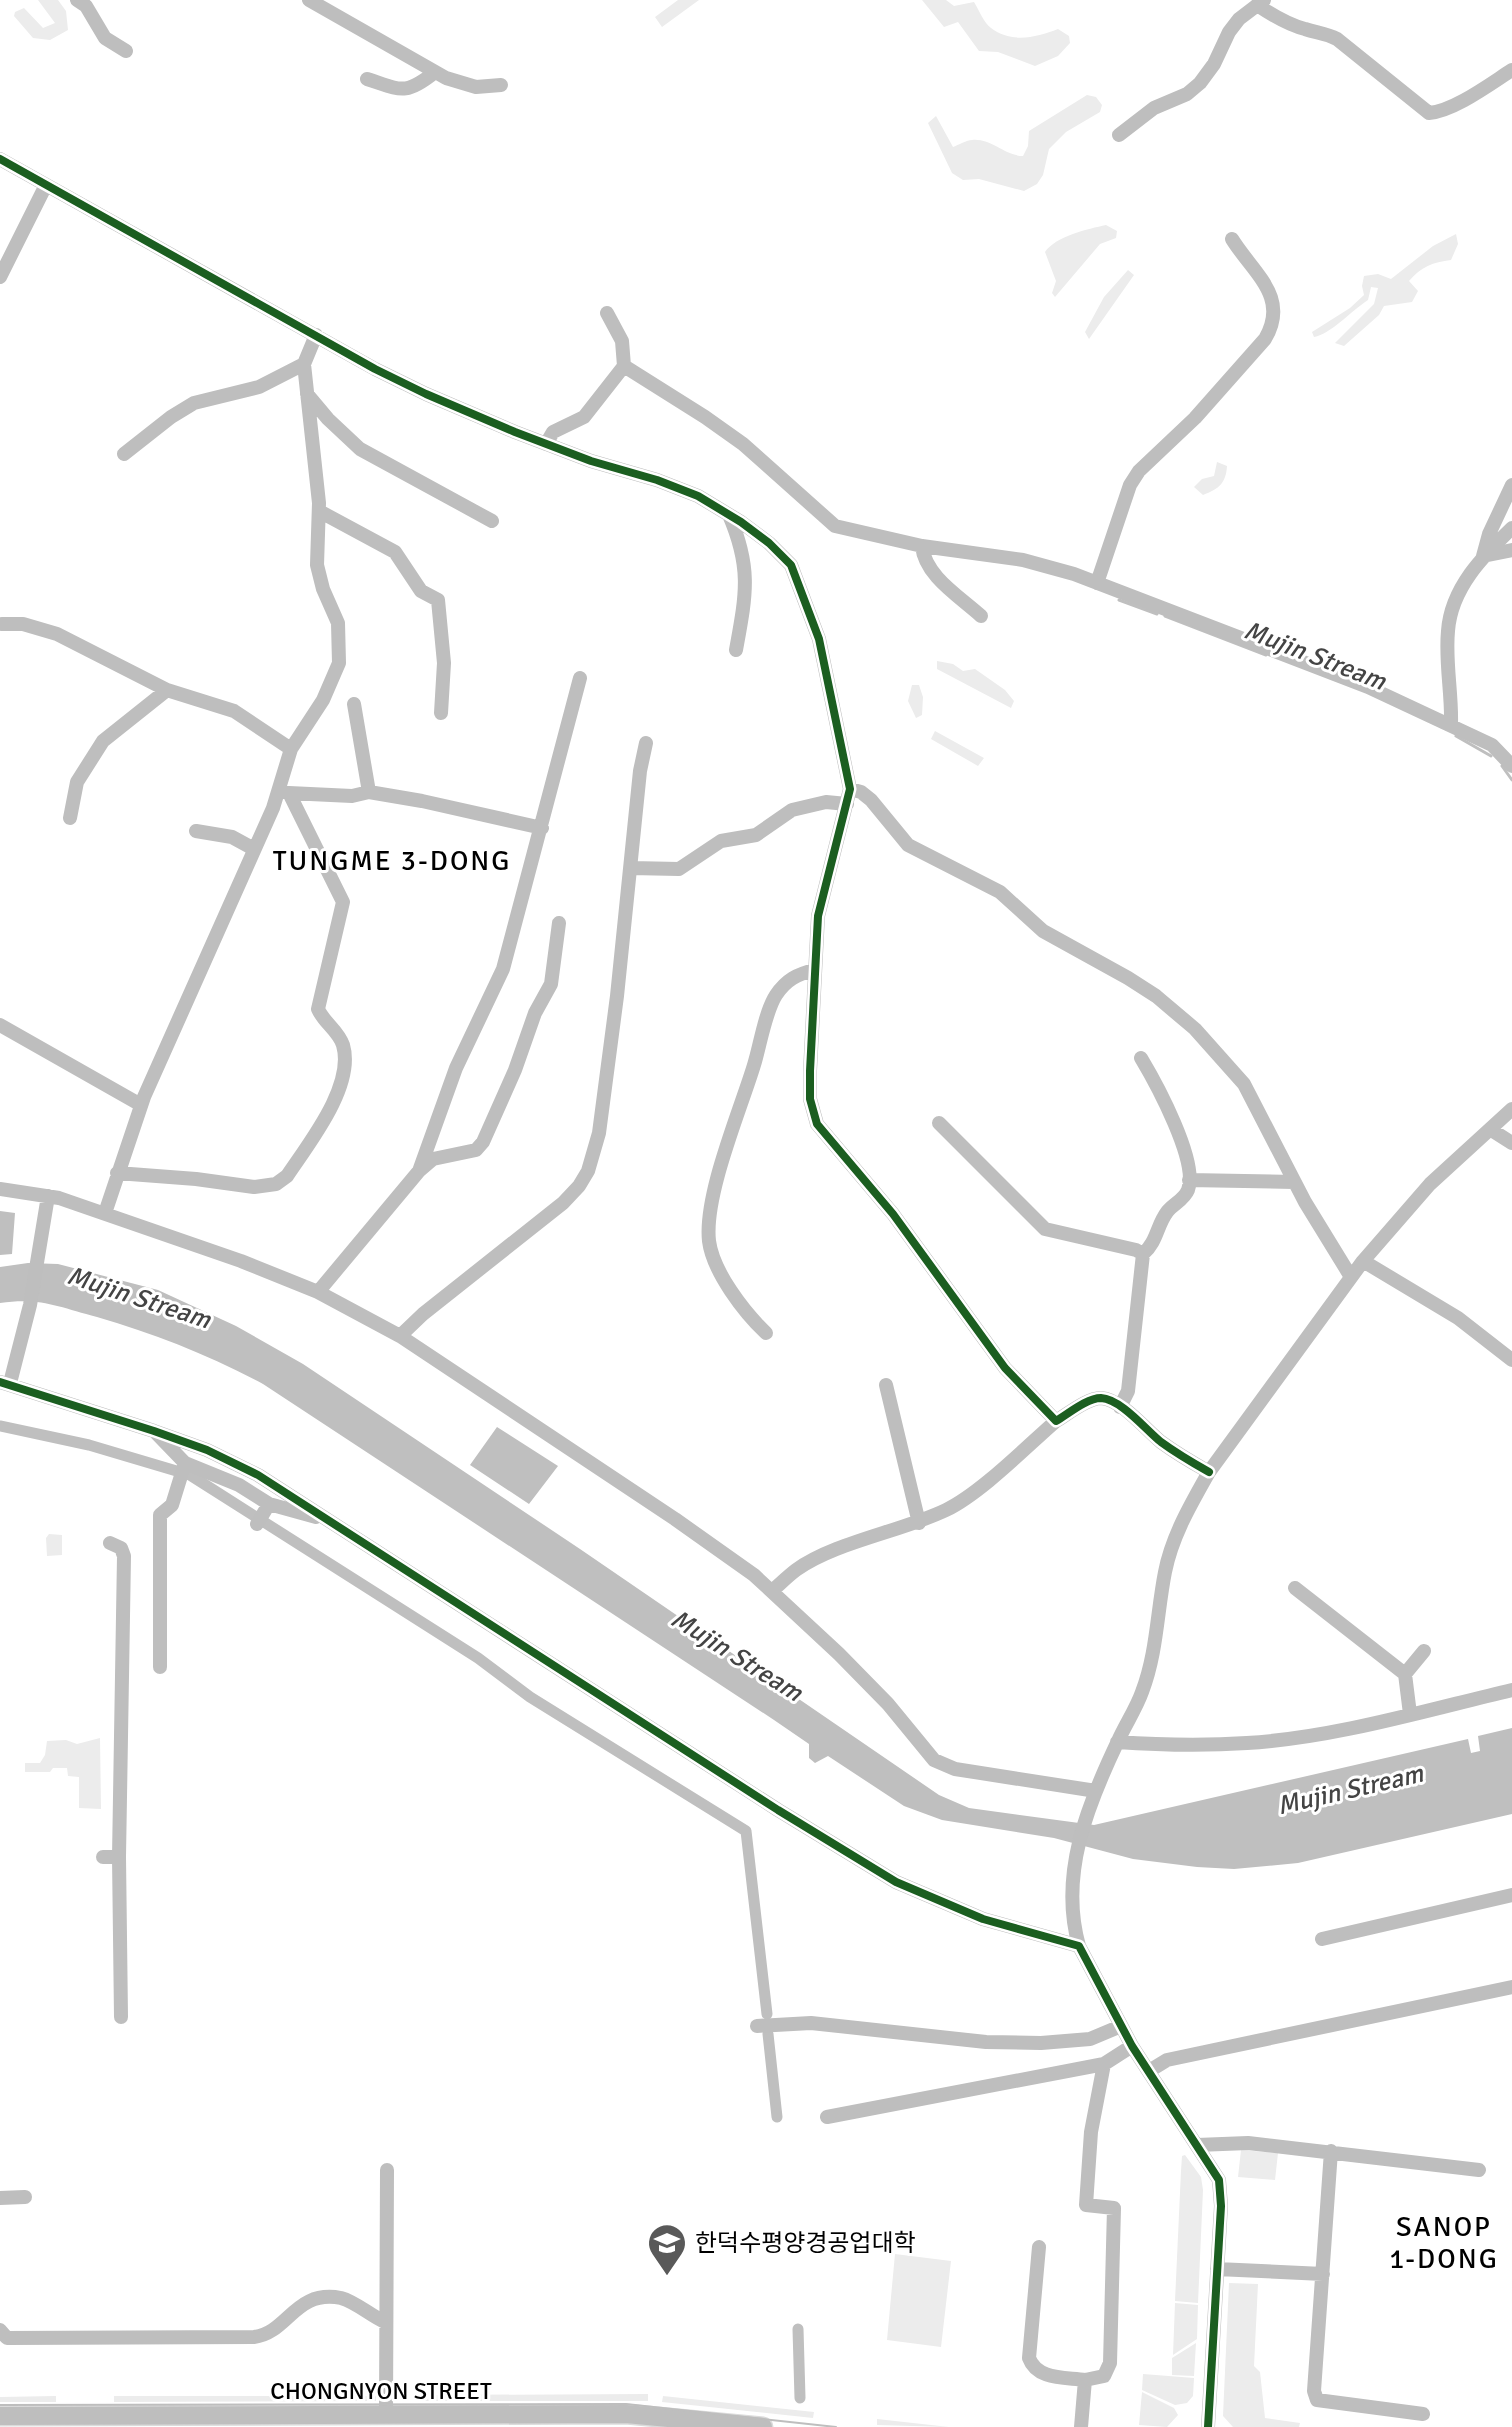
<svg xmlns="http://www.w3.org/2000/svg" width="1512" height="2427" viewBox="0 0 1512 2427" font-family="Signika,'Noto Sans KR',sans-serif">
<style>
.green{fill:#ececec}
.water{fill:#bfbfbf}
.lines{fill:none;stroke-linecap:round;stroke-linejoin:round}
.stream{stroke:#bfbfbf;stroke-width:3}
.canal{stroke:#bfbfbf;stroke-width:11}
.major-casing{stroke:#dbdbdb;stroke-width:21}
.minor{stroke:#bebebe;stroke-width:14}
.major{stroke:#bebebe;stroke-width:18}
.tram{stroke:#bebebe;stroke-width:2}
.cycleway-casing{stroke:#fff;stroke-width:13}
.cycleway{stroke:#1b5e20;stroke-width:8}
.labels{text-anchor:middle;stroke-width:6;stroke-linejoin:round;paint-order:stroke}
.poi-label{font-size:24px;fill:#000;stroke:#fff;text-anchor:start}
.street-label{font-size:24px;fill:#000;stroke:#fff}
.water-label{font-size:26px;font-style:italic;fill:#444;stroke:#fff}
.quarter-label{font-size:28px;letter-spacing:2px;fill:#000;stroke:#fff}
</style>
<rect width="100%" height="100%" fill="#fff"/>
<path class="green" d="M38,0H58L66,11L68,30L50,40L33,38L14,16L15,12L24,8L43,28L55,23Z
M678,0H699L662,27L655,17Z
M922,0H946L954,6L974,2C979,10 984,23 991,28C1012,44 1037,37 1058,29L1069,36L1070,43L1058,56L1035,66L998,52L979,51L958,22L944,27Z
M1087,95L1096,97L1102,105L1100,112L1066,132L1049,149L1043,175L1037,184L1024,191L979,179L963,180L952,173L928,123L936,116L953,147C958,145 967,140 972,140C991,138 1005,156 1023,156L1028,146L1029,131Z
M1106,225L1117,231L1116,238L1100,244L1055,297L1052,293L1056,281L1045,252C1056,236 1088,229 1106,225Z
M1456,234L1458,244L1451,260C1433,262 1421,267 1409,281L1418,291L1412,302L1384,306L1379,315L1344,346L1335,343L1374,304L1378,288L1371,287L1368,300C1351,311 1331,334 1314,337L1312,332L1350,308L1364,295L1362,286L1364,276L1378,274L1391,279L1433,246Z
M1128,270L1134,275L1089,339L1085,332L1104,297Z
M1217,462L1227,466C1226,483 1219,489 1203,495L1194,487L1202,479L1214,476Z
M937,661L953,664L963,671L975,669L1005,690L1014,701L1011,708L937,669Z
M912,685H919L923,697L922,715L916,718L908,701Z
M935,731L984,758L978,766L931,739Z
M49,1534L62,1535V1555L47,1556L46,1538Z
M100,1738L101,1809L79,1808V1777L68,1776L67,1768H53L50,1772H25V1763H40L45,1755L47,1741L66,1740L77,1744Z
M1241,2150L1278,2153L1275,2180L1238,2177Z
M1185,2155L1201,2177L1203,2190L1198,2303L1175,2301L1181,2171L1182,2156Z
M895,2254L951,2261L941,2347L887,2340Z
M1229,2283L1258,2284L1254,2366L1260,2372L1265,2418L1300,2423L1299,2427H1233L1223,2416Z
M1175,2303L1198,2305L1197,2339L1173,2355Z
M1196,2343L1194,2376L1172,2375V2358Z
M1143,2374L1194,2378L1193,2396L1187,2403L1175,2405L1142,2390Z
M1142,2392L1174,2408L1178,2415L1167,2427L1139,2425Z
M648,2394V2401H425L426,2395Z
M56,2396V2402H0V2397Z
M114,2396H376V2401L114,2402Z
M663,2396L814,2412L813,2418L662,2402Z
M877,2419L949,2427L877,2425Z"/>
<path class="water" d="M0,1211L15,1213L12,1254L0,1255Z
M28,1263L58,1264L158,1290L236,1326L303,1364L580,1549L939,1795L969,1808L1094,1825L1468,1739L1471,1753L1480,1751L1478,1736L1512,1728V1814L1298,1863L1234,1869L1197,1867L1133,1859L1054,1838L942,1820L904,1806L828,1756L815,1763L809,1758V1744L774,1720L263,1384C209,1355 155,1334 97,1317C59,1307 40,1297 0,1303V1267Z
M497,1427L558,1466L529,1504L470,1465Z"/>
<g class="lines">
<path class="stream" d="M1119,600L1157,614
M1165,616L1266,655
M1456,736L1491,756
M1502,766L1512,780"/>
<path class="canal" d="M0,1426L89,1445L190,1475L478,1658L530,1697L746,1831L767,2014
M768,2034L777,2117
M798,2329L800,2398"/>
<defs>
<path id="major" d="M0,2416L626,2414L763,2427"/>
</defs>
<use href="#major" class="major-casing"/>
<path class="minor" d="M77,0L86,6L105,38L126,51
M309,0L446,78L476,87L501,85
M1257,5C1272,15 1288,25 1305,29C1317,33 1326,33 1337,39L1429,113C1454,111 1490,84 1512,70
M367,79C401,90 405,96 435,72
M1119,135L1154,108L1187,94L1200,83L1214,64L1229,32L1239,19L1264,0
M0,159L375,369L426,394L515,432L591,461L657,480L698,496L741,522L769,543L791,565L819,639L850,789L818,916L810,1071V1099L817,1124L893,1214L1005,1368L1056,1421C1068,1414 1087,1398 1101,1398C1121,1399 1146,1430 1161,1442C1176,1453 1193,1463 1209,1472
M0,277L46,185
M624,366L705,417L743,444L835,526L922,546L1023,560L1074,574L1368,687L1492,745L1512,766
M307,394L328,419L360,449L492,521
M546,444L553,432L584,417L624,366L622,341L607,313
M124,454L171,417L194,403L259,387L304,364
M1512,485L1489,534L1483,556L1512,550
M319,511L395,552L421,591L438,600L444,663L441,713
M729,515C752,568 746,595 736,650
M922,546C925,576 959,596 981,616
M1097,583L1130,485L1139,471L1195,418L1265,339C1290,297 1253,273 1232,239
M2,624H23L57,634L167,690L234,711L291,749
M1451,724C1452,693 1445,662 1448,631C1451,588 1483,556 1512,528
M850,789L861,792L871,800L908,845L1000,892L1043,931L1128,978L1156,996L1195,1029L1244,1084L1305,1202L1351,1277
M369,792L422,801L542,828
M289,793L352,796L369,792L354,704
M70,818L77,782L103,741L167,690
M196,831L232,837L254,849
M631,868L679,869L721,841L756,835L792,810L826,802L847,804
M0,1025L141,1105
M1141,1058C1156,1083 1199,1162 1188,1190C1184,1200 1173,1204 1167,1212C1157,1225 1157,1242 1143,1254
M939,1123L1045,1229L1136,1250L1143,1254L1128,1391L1120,1407
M1490,1129L1512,1143
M419,1171L456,1068L503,969L580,678
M117,1173L196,1179L254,1187L276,1184L287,1176C309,1143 355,1086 343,1045C338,1030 324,1023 318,1009L343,902L289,793L279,791
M1189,1180L1294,1182
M0,1189L59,1198L241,1261L318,1292L400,1336L675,1519L754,1575L839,1654L888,1704L934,1760L955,1769L1096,1791
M105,1213L144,1097L273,808L291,749L323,700L339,663L338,623L323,589L317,565L319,503L304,364L316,335
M1363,1261L1458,1318L1512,1360
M318,1292L419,1171L433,1159L476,1150L483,1142L515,1070L535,1013L551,984L559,923
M766,1333C744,1312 713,1272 709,1241C704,1195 740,1111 754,1065C760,1046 765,1012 776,995C786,980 797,974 815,970
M400,1336L423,1314L563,1203L579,1186L588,1171L599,1133L617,996L640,771L646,743
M0,1382L154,1431L207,1450L258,1475L778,1810L896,1882L983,1919L1079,1946L1132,2046L1219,2180L1221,2206L1208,2427
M10,1383L30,1305L48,1196
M886,1385L919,1523
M157,1434L185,1463L239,1485L269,1504L316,1517
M257,1524L269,1504
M110,1543L121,1548L124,1556L119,1857L121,2017
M1295,1588L1405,1674L1410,1714
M773,1590C780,1584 788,1576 796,1570C835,1542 900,1532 946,1510C981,1493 1026,1447 1056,1421
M160,1667V1515L172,1505L185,1463
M1405,1674L1424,1651
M1117,1742C1160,1745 1204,1746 1247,1743C1334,1738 1427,1710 1512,1690
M103,1857H119
M1322,1939L1512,1895
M1079,1946C1059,1875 1087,1806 1118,1741C1125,1725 1136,1709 1142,1692C1157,1653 1157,1612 1165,1572C1172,1536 1191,1504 1209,1472L1363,1261L1430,1184L1512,1109
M757,2026L811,2023L986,2042L1041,2043L1090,2039L1121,2026
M1149,2071L1167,2060L1512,1987
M827,2117L1104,2064L1132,2046
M1197,2145L1248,2143L1479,2170
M1331,2151L1314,2391L1317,2400L1423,2414
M0,2198L25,2197
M1039,2247L1029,2358C1037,2380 1065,2377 1085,2380L1081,2427
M1217,2269L1323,2274
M0,2330L7,2338L254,2337C288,2333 295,2289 341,2298C356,2302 371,2316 385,2322
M1085,2380L1104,2376L1110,2363L1114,2208L1086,2205L1091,2132L1104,2064
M386,2415L387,2170"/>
<use href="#major" class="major"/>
<path class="tram" d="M0,2405L626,2404L836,2427"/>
<defs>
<path id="cycleway" d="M0,159L375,369L426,394L515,432L591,461L657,480L698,496L741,522L769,543L791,565L819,639L850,789L818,916L810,1071V1099L817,1124L893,1214L1005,1368L1056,1421C1068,1414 1087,1398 1101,1398C1121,1399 1146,1430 1161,1442C1176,1453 1193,1463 1209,1472
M0,1382L154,1431L207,1450L258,1475L778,1810L896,1882L983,1919L1079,1946L1132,2046L1219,2180L1221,2206L1208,2427"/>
</defs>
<use href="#cycleway" class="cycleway-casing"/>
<use href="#cycleway" class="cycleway"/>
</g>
<defs>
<symbol id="university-pin" viewBox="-11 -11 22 30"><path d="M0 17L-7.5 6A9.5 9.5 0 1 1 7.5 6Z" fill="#595959" stroke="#fff"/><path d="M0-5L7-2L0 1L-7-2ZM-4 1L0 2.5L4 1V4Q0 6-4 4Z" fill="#fff"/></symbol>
</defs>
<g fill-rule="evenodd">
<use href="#university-pin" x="645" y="2221" width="44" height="60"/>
</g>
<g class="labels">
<g class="poi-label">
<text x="695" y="2251">한덕수평양경공업대학</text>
</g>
<g class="street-label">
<text x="381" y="2399">CHONGNYON STREET</text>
</g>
<g class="water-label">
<text transform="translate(1315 655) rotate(21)" y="9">Mujin Stream</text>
<text transform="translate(139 1297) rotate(18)" y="9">Mujin Stream</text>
<text transform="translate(737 1655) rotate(32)" y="9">Mujin Stream</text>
<text transform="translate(1350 1789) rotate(-13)" y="9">Mujin Stream</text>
</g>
<g class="quarter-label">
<text x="392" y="870">TUNGME 3-DONG</text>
<text x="1444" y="2236">SANOP<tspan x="1444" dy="32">1-DONG</tspan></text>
</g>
</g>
</svg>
